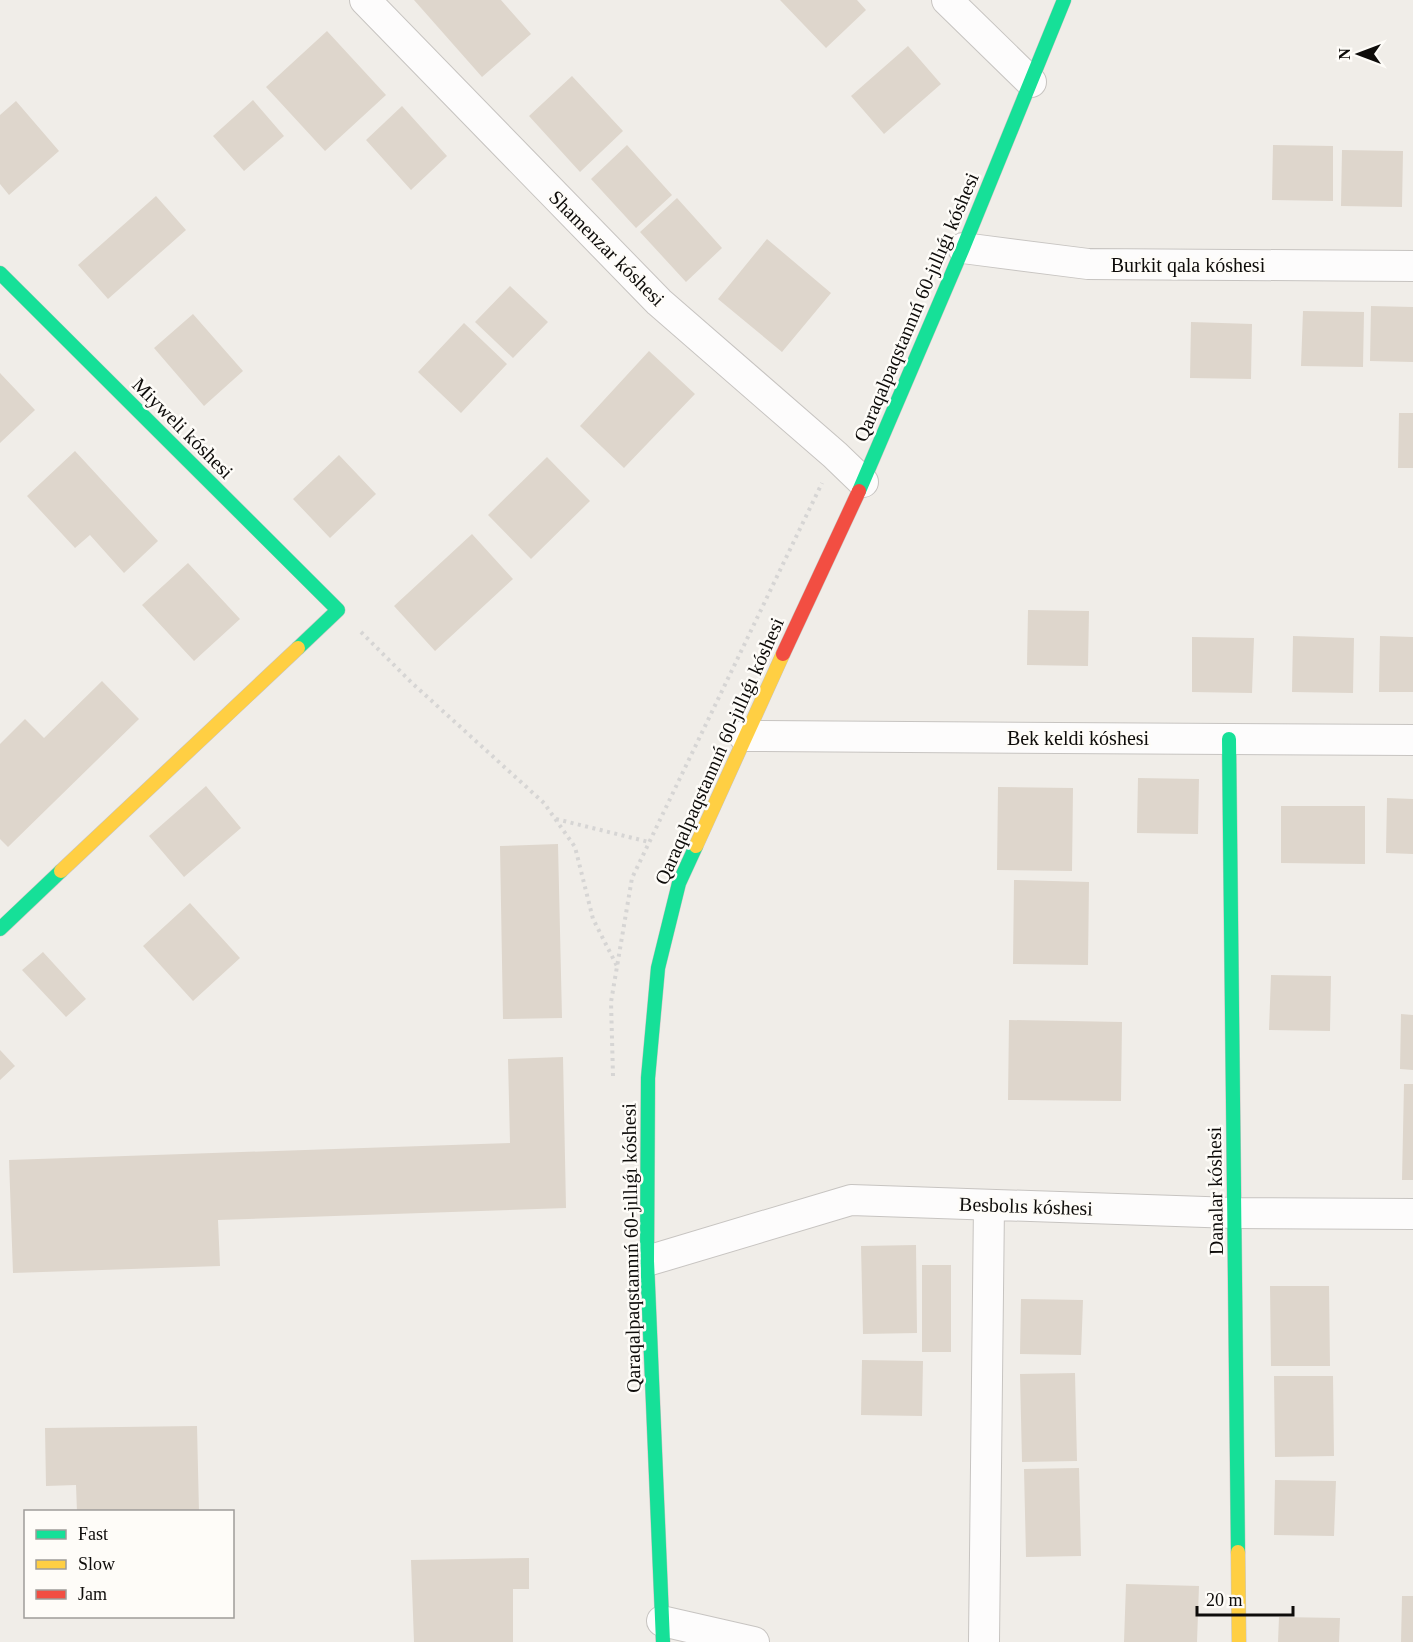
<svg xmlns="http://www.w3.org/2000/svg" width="1413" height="1642" viewBox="0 0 1413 1642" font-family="'Times New Roman',serif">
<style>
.building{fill:#ded6cc}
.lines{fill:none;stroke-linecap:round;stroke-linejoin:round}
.street-casing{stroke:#c7c4c1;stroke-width:32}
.fast-casing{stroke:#c7c4c1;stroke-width:15}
.slow-casing{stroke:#c7c4c1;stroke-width:15}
.jam-casing{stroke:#c7c4c1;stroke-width:15}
.path{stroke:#d6d5d4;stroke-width:4;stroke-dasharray:3 4.5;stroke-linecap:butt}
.street{stroke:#fdfcfc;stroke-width:30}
.fast{stroke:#16e098;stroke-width:14}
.slow{stroke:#ffcf43;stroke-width:14}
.jam{stroke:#f24e42;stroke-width:14}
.labels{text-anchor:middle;stroke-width:5;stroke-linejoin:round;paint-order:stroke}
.street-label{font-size:20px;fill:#0e0c0a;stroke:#fefcf8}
</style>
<rect width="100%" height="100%" fill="#f0ede8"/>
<path class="building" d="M414,0H501L531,34L482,77Z
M780,0H857L866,10L826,48Z
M327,31L386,95L325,151L266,87Z
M908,46L941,84L884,134L851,96Z
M572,76L623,131L580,172L529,116Z
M253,100L284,136L244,171L213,136Z
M16,101L59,151L9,195L0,184V115Z
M402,106L447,156L411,190L366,140Z
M627,145L672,195L636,228L591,179Z
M1273,145L1333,146V201L1272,200Z
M1342,150L1403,151L1402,207L1341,206Z
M156,196L186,230L108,299L78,265Z
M677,198L722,248L686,282L640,232Z
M767,239L831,293L782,352L718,299Z
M510,286L548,322L513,358L475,322Z
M1371,306L1413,307V362L1370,361Z
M1303,311L1364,312L1363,367L1301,366Z
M193,314L243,371L204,406L154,348Z
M1191,322L1252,324L1251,379L1190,378Z
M464,323L507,364L461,413L418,372Z
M649,351L695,394L624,468L580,426Z
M0,373L35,410L0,443Z
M1399,413H1413V468H1398Z
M75,451L158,541L124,573L90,535L75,548L27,496Z
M339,455L376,494L330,538L293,499Z
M547,457L590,501L531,559L488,515Z
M472,534L513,579L435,651L394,606Z
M188,563L240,619L194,661L142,605Z
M1028,610L1089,611L1088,666L1027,665Z
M1293,636L1354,638L1353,693L1292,692Z
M1380,636L1413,637V692H1379Z
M1192,637L1254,638L1252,693L1192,692Z
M102,681L139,719L8,847L0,839V744L25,719L44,738Z
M1138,778L1199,779L1198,834L1137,833Z
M206,786L241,828L184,877L149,836Z
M998,787L1073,788L1072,871L997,870Z
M1387,798L1413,799V854L1386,853Z
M1281,806H1365V864L1281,863Z
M558,844L562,1018L503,1019L500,846Z
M1014,880L1089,882L1088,965L1013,964Z
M190,903L240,958L193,1001L143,946Z
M43,952L86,999L66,1017L22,970Z
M1271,975L1331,976L1330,1031L1269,1030Z
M1401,1014L1413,1015V1070L1400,1069Z
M1009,1020L1122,1022L1121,1101L1008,1100Z
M0,1050L15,1066L0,1080Z
M563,1057L566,1208L218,1220L220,1266L13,1273L9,1160L510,1143L508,1059Z
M1404,1084H1413V1180H1402Z
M916,1245L917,1333L863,1334L861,1246Z
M922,1265H951V1352H922Z
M1270,1286H1329L1330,1366H1271Z
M1021,1299L1083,1300L1081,1355L1020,1354Z
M862,1360L923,1361L922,1416L861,1415Z
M1075,1373L1077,1461L1022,1462L1020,1374Z
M1274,1376H1333L1334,1456L1275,1457Z
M197,1426L199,1512H77L76,1485L46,1486L45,1428Z
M1079,1468L1081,1556L1026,1557L1024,1469Z
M1275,1480L1336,1481L1334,1536L1274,1535Z
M529,1558V1589H513V1642H414L411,1560Z
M1126,1584L1199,1586L1197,1642H1124Z
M1402,1596H1413V1642H1401Z
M1279,1617L1340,1618L1339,1642H1278Z"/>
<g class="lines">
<defs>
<path id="street" d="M365,0L659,302L835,455L863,482
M947,0L1031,82
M963,248L1088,264L1413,266
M744,736L1413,740
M647,1261L851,1200L1234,1213L1413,1214
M662,1621L754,1642
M984,1642L989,1205"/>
<path id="fast" d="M0,273L338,610L298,648
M859,491L963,248L1064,0
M1229,739L1238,1552
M0,929L61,871
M663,1642L647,1261L648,1078L658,968L679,883L696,846"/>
<path id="slow" d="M696,846L783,654
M61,871L298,648
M1238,1552L1239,1642"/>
<path id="jam" d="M783,654L859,491"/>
</defs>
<use href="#street" class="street-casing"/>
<use href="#fast" class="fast-casing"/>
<use href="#slow" class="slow-casing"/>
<use href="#jam" class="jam-casing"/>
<path class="path" d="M361,632L412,683L544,803L575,847L593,919L617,966
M556,819L649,842
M613,1076L611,1002L632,878L822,483"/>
<use href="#street" class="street"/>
<use href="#fast" class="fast"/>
<use href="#slow" class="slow"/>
<use href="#jam" class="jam"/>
</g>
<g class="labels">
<g class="street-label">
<text transform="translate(607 248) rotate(45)" y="7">Shamenzar kóshesi</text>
<text x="1188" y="272">Burkit qala kóshesi</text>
<text transform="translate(916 307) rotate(-67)" y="7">Qaraqalpaqstannıń 60-jıllıǵı kóshesi</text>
<text transform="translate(183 428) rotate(45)" y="7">Miyweli kóshesi</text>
<text x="1078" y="745">Bek keldi kóshesi</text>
<text transform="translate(719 751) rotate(-66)" y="7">Qaraqalpaqstannıń 60-jıllıǵı kóshesi</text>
<text transform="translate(1215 1191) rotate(-91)" y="7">Danalar kóshesi</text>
<text transform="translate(1026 1206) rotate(2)" y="7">Besbolıs kóshesi</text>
<text transform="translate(631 1248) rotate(-91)" y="7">Qaraqalpaqstannıń 60-jıllıǵı kóshesi</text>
</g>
</g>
<rect x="24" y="1510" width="210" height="108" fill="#fefcf8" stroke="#9e9c99" stroke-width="1.5"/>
<rect x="36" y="1530" width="30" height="9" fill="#16e098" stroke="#9e9c99" stroke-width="1.5"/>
<text x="78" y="1540" font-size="18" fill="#0e0c0a">Fast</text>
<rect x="36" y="1560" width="30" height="9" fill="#ffcf43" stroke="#9e9c99" stroke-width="1.5"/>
<text x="78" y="1570" font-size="18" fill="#0e0c0a">Slow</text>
<rect x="36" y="1590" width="30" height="9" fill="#f24e42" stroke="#9e9c99" stroke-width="1.5"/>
<text x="78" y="1600" font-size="18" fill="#0e0c0a">Jam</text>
<g transform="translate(1359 54) rotate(270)" stroke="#fefcf8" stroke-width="4.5" paint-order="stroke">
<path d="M0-4.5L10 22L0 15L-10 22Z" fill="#0e0c0a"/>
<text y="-9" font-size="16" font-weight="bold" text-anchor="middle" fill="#0e0c0a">N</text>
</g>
<path d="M1197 1606v9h96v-9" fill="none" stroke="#0e0c0a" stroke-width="3"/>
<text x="1206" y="1606" font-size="18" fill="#0e0c0a" stroke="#fefcf8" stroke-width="4.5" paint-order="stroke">20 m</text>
</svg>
